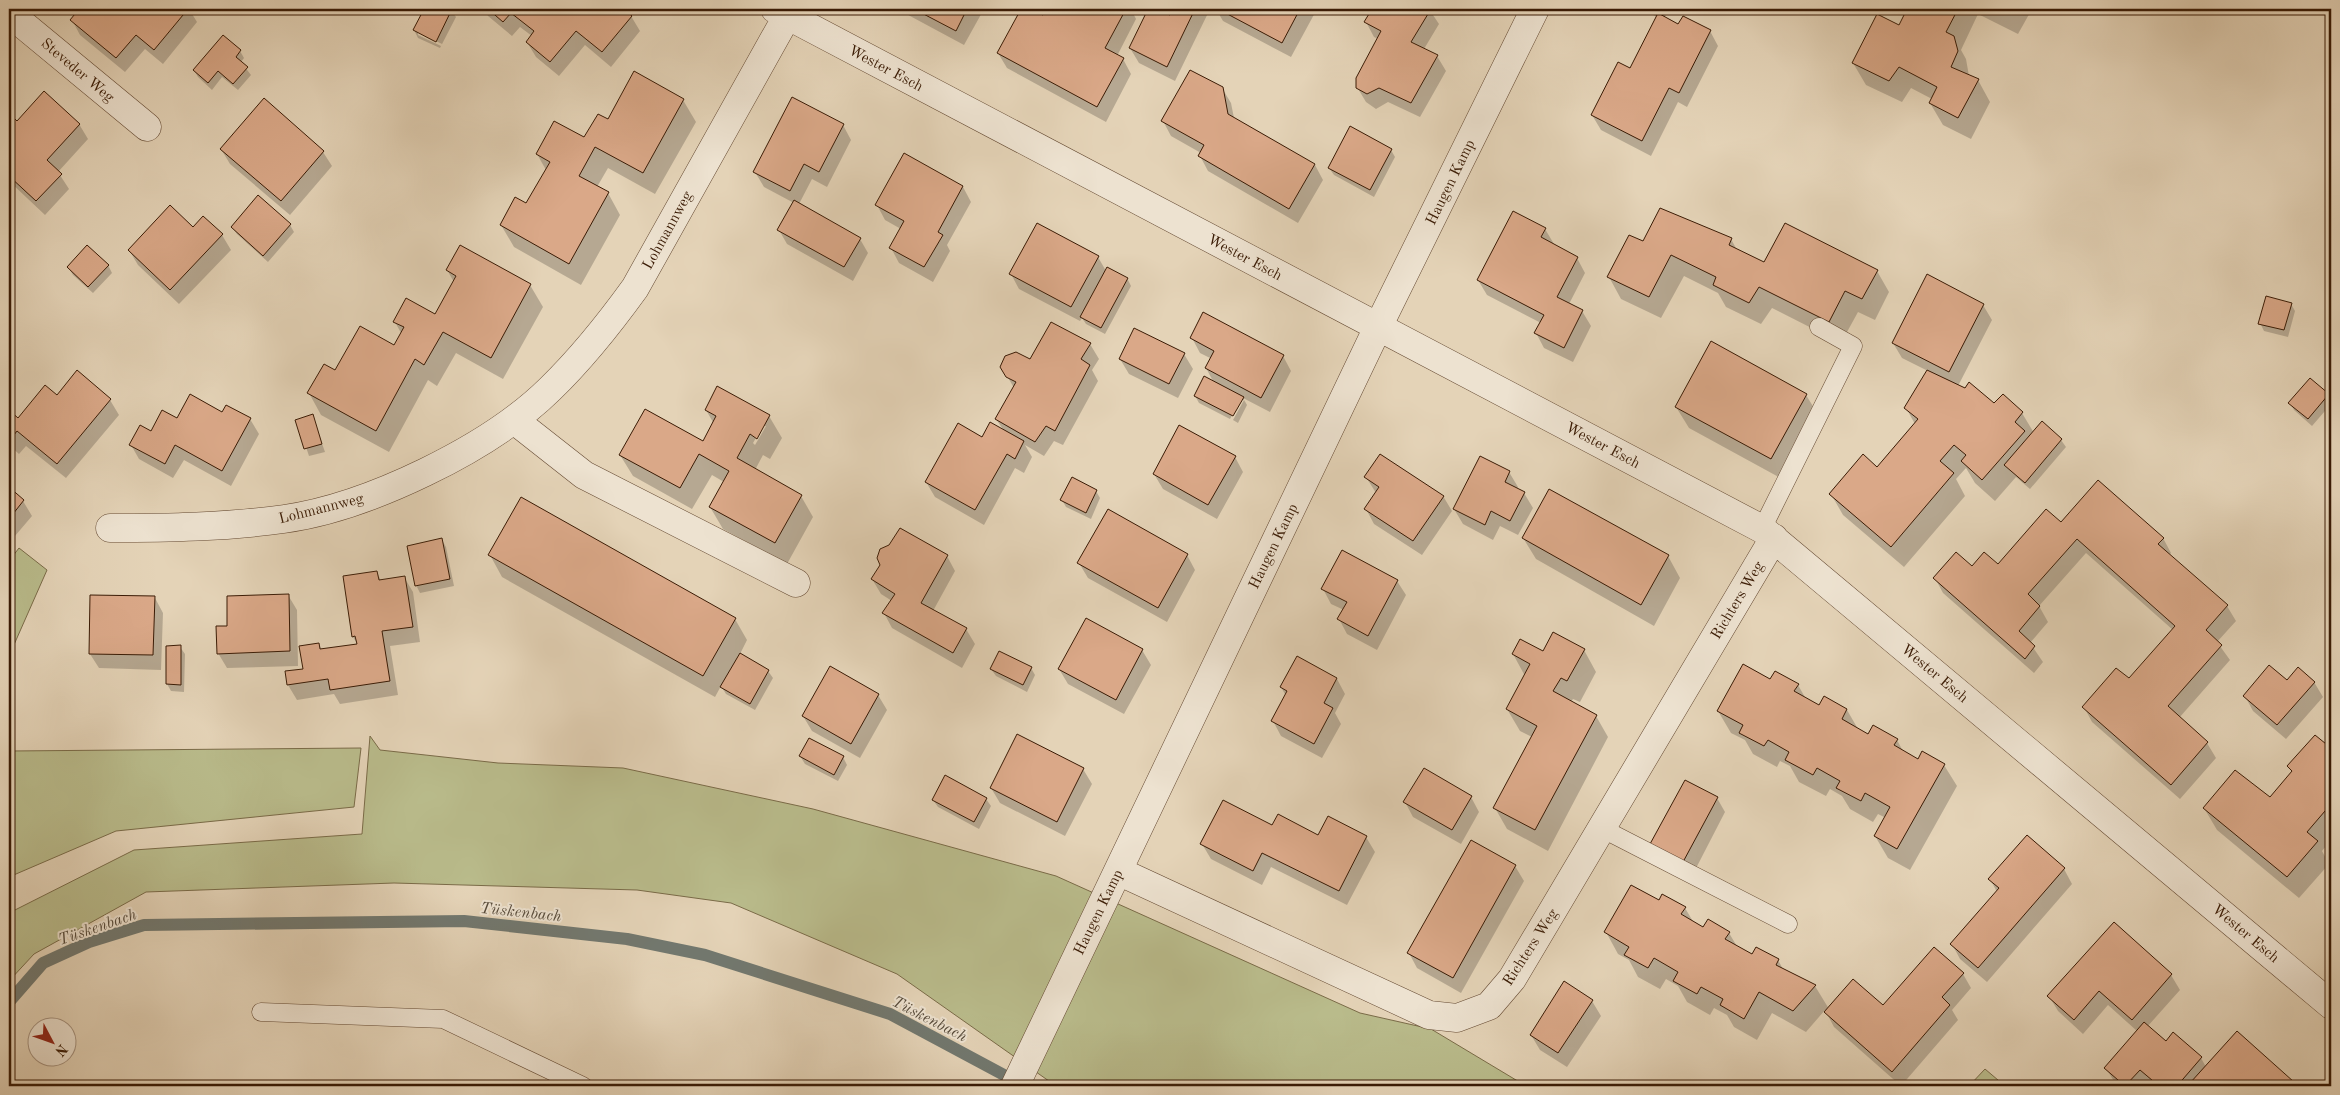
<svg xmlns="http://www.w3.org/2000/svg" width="2340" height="1095" viewBox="0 0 2340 1095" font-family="'Old Standard TT',serif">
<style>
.green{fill:#b9bb8b;stroke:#7a6b48}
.shadow{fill:#0003;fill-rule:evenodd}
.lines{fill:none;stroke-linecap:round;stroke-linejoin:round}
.stream{stroke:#72786f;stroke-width:12}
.building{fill:#daa888;stroke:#3a1b05}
.service-casing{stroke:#644932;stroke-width:19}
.minor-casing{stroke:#644932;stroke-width:29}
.service{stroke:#ede2d0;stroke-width:18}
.minor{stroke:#ede2d0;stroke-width:28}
.labels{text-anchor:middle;stroke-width:4;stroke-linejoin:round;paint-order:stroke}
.street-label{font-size:15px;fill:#3a1b05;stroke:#ede2d0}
.water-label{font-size:16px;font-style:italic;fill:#564a3a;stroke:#ede2d0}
</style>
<rect width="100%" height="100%" fill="#e4d3b7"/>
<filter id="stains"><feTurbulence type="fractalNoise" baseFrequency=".004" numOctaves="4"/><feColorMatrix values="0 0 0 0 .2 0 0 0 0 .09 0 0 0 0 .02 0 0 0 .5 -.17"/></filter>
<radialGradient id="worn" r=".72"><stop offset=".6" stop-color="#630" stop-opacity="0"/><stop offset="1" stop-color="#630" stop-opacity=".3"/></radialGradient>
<path class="green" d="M19,548L47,570L9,656V561Z
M370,736L380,750L498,763L623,768L813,809L1056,876L1360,1013L1431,1029L1526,1086H1056L897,974L731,903L637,890L394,883L146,892L34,954L9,981V913L134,850L362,834Z
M361,748L354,807L116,831L9,877V751Z
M1985,1069L2005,1086H1969Z"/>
<path class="shadow" d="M81,9H189L197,22L163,64L145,49L125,72L80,35L72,20Z
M425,9H450L456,17L440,48L418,38L414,30ZM418,32L442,44L441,46L418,35Z
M484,9H622L631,16L640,31L611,67L585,45L559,76L536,57L527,42L532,36L520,27L512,36L488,16Z
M897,9H984L964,45Z
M1022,9H1028L1043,17L1048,9H1131L1136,19L1117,56L1123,59L1131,74L1106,122L1007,68L998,53Z
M1149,9H1155L1171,17L1175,9H1210L1175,81L1139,63L1130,48Z
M1216,9H1317L1291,57L1223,21Z
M1373,9H1429L1439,24L1424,49L1437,56L1446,71L1420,117L1388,102L1376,109L1366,102L1357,87L1378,39L1374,37L1366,22Z
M1642,9H1672L1663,18L1679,26L1710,31L1718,46L1687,107L1678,102L1651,156L1601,130L1592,115L1630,70L1657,17Z
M1909,9H2032L2018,34L1978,14L1961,50L1966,59L1969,76L1978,80L1990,102L1971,139L1943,125L1930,103L1932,99L1911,88L1902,102L1866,85L1853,63L1899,27Z
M240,51L244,58L241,62L251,75L238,90L222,77L212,90L198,77L194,70Z
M1222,88L1231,103L1234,118L1315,165L1323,180L1298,223L1208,171L1200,156L1201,153L1171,136L1163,121Z
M683,100L696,122L655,194L608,168L597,187L608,193L620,215L581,285L514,247L501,225L527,205L546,170L537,154L585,139Z
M9,115L17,122L79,124L88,139L58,172L69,189L45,215L9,181Z
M843,125L851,140L827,187L812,179L799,204L860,239L868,253L853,281L787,244L779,230L794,203L764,187L755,172Z
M221,149L323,152L332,166L290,215L230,164Z
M1391,150L1395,157L1374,197L1334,175L1329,168Z
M963,187L971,202L947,245L950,251L933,282L899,263L891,248L901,229L885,220L877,205Z
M203,217L222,235L231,250L179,304L138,265L129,250L193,228Z
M290,225L294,232L268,262L237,234L232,227Z
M1545,229L1554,244L1577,258L1585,273L1569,304L1582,311L1591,326L1573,362L1544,348L1536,333L1541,323L1487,295L1478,280Z
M1731,239L1737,250L1765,264L1877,271L1889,292L1875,320L1858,312L1841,343L1772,308L1761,324L1726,307L1718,293L1684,276L1661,318L1621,299L1609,277L1643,242Z
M1098,257L1106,271L1127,278L1131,286L1105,334L1086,324L1082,318L1080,321L1019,289L1011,274Z
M108,265L112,273L93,293L73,275L68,267Z
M447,270L530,285L543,307L503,379L456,353L437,386L428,380L389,452L321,415L309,393L336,372L395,346L401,333L395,322L435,315L454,282Z
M2291,304L2295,311L2288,337L2264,331L2260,323Z
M1983,305L1992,320L1958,386L1995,405L2003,396L2022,413L2034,433L2061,440L2066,447L2030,489L2016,477L1995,501L1975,483L1966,468L1956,479L1965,496L1904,567L1843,515L1831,494L1877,469L1915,424L1906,408L1928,371L1902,358L1893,343Z
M1192,338L1283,356L1291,371L1270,412L1243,398L1247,405L1238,423L1233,420L1244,400H1241L1230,419L1199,403L1195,396L1214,383L1206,368L1212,359L1200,353Z
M1090,344L1099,359L1092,370L1098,381L1063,445L1054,441L1044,456L1025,445L1032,457L1024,473L1015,468L984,525L935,497L926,482L982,439L1004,431L996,419L1014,388L1002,367Z
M1184,354L1193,369L1178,398L1129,374L1120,359Z
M77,372L110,400L119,415L66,478L26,446L19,454L9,445V412L18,419L57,396Z
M2310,380L2331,400V404L2312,426L2294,410L2290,403Z
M718,388L769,416L782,438L770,459L763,455L755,470L801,496L813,517L787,564L723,529L710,507L724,482L712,475L692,509L633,476L620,455L704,443L714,424L706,410ZM763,426H766L755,445L753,443Z
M1806,395L1819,416L1784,480L1689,428L1676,407Z
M222,413L250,419L259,434L231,486L184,460L173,478L139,459L131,445L178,419Z
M312,415L325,452L309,456L297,420Z
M1235,457L1243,472L1217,519L1163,489L1154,474Z
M1509,472L1518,487L1517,489L1524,493L1533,508L1518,535L1500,526L1493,540L1463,524L1454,509Z
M1366,477L1443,496L1452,511L1422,555L1374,524L1366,509L1376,493Z
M9,489L23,501L32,516L9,543Z
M1096,491L1100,498L1091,519L1066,507L1062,500Z
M2061,524L2163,538L2171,553L2169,556L2227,606L2236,621L2217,642L2230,660L2179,718L2207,743L2216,758L2180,799L2092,722L2084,707L2129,680L2173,630L2086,553L2039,606L2048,622L2030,643L2043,662L2034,673L1943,593L1935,578L1972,568L1998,565Z
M1523,538L1668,556L1680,578L1654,626L1536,559Z
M442,540L446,547L454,586L420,593L416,585Z
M490,555L735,619L747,640L740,654L768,671L773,678L755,710L726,694L721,686L715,697L502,577Z
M1187,555L1195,570L1167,622L1088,578L1079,563Z
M947,556L955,571L933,611L966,629L975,644L962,668L892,628L884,613L892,601L881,594L872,579Z
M377,572L381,581L404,577L413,592L420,642L390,646L398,695L340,704L334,694L297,700L288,685L304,670L319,644L322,650L358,645L353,637L344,577Z
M1397,581L1406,595L1377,650L1347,634L1339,619L1344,610L1331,604L1323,589Z
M288,595L297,610L298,666L227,668L218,653L228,627Z
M155,598L163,613L161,670L99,668L90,654Z
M168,647H180L185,654L184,692L171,691L167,684Z
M1142,650L1151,665L1124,714L1068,684L1059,669Z
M1584,650L1596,672L1580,702L1573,699L1571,702L1596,716L1608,737L1548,851L1507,829L1495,808L1532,737L1520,731L1507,709L1525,676L1513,654Z
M1297,657L1337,679L1345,694L1335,713L1341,724L1322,758L1281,736L1273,721L1286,696L1281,687Z
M1031,668L1035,675L1027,692L996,676L991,669Z
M1771,681L1798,685L1806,699L1820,707L1825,698L1847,710L1858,729L1868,736L1897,740L1904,753L1918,761L1944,765L1957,786L1910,870L1888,858L1875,836L1886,818L1878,814L1873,822L1850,809L1842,796L1830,789L1826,796L1799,782L1790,766L1780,761L1777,767L1753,754L1745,740L1731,733L1718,711Z
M2287,682H2314L2323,697L2286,739L2253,711L2245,696Z
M878,695L887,710L860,758L812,731L803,716Z
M1018,736L1083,769L1092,784L1065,836L1000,803L991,788Z
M2315,737L2331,749V840L2322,851L2329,864L2299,898L2217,830L2204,808L2270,798L2292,773L2289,766Z
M800,756L843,757L847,765L838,781L805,764Z
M946,777L986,799L991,806L979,829L938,807L933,800Z
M1471,797L1479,812L1461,844L1413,817L1405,802Z
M1717,798L1725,812L1692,876L1660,859Z
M1272,826L1319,836L1366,837L1375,852L1347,905L1271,867L1262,885L1211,859L1202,844Z
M1515,866L1524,881L1461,993L1417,968L1409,953Z
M2064,869L2072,884L1987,982L1960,959L1952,944L1997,892L1990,879Z
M1659,902L1685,908L1694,923L1703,929L1729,933L1738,948L1753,956L1778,960L1784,971L1815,986L1829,1009L1883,1007L1963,974L1971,988L1952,1010L1958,1020L1901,1086L1834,1027L1825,1010L1806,1032L1772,1013L1757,1040L1734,1027L1727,1015L1714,1008L1710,1015L1687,1002L1678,986L1666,979L1660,989L1638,977L1629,960L1618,954L1606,932Z
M2114,924L2171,975L2180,990L2147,1027L2166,1043L2201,1058L2206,1067L2293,1083L2295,1086H2151L2148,1084L2147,1086H2118L2115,1083L2106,1068L2137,1031L2108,1005L2083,1034L2058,1011L2049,996Z
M1565,983L1592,1001L1601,1016L1567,1067L1540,1050L1531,1035Z"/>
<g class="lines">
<path class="stream" d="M9,1002L43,963L89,942L144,925L464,921L627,939L705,955L890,1014L1019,1083"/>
</g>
<path class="building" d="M79,9H188L154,50L136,35L116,58L70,20Z
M424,9H452L436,42L413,30Z
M488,9H624L632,16L602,52L576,31L550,62L526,42L534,31L511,13L503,22Z
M914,9H967L956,31Z
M1021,9H1030L1043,15L1047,9H1126L1105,48L1124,58L1097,107L997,53Z
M1148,9H1158L1170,15L1173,9H1195L1167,67L1129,48Z
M1218,9H1300L1282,43Z
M1372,9H1431L1411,42L1438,55L1411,103L1379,88L1367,94L1356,88V78L1381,31L1364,22Z
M1907,9H1958L1946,32L1954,36L1958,51L1951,67L1979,79L1958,118L1929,103L1937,87L1899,67L1889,81L1852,63L1877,14L1899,25Z
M1658,13L1678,24L1683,16L1711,30L1679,93L1669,88L1642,141L1591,115L1618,62L1630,68Z
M223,35L241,50L236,57L248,67L233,84L218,71L208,83L193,70Z
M1190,70L1223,87L1228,114L1315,164L1289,209L1198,156L1204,145L1161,121Z
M634,71L684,99L643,173L595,147L579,176L609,192L569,264L500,225L515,197L526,203L550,162L536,154L554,121L584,137L598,114L608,119Z
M44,91L80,124L47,160L62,174L36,201L9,176V113L17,121Z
M792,97L844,124L819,172L804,164L790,191L753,172Z
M264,98L324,151L281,201L220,149Z
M1350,126L1392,149L1370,190L1328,168Z
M904,153L963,186L938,232L943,235L924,267L889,248L904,221L875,205Z
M258,195L291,224L263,256L231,227Z
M794,200L861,238L844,267L777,230Z
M170,205L193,227L203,216L223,234L170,290L128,250Z
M1660,208L1732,238L1729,245L1764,262L1785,223L1878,270L1862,299L1845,291L1829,322L1759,287L1749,303L1713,285L1716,277L1671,255L1649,297L1607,277L1629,235L1643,241Z
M1513,211L1546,228L1541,237L1578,257L1557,297L1583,310L1564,348L1534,333L1544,315L1477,280Z
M1037,223L1099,256L1071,307L1009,274Z
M87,245L109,265L88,287L67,267Z
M460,245L531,284L491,358L443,332L424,365L415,359L376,431L307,393L324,364L335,370L360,326L394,345L404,327L393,322L406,298L435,314L456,276L446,270Z
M1107,267L1128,278L1101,328L1080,317Z
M1927,274L1984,304L1949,372L1892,343Z
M2266,296L2292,303L2284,330L2258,324Z
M1203,312L1284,355L1261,398L1205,368L1214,351L1190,338Z
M1051,322L1091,343L1081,359L1090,365L1055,431L1046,426L1035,442L995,419L1016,382L1006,377L1000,367L1005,356L1016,352L1030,359Z
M1134,328L1185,353L1169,384L1119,359Z
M1711,341L1807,394L1771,459L1675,407Z
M77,370L111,399L57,464L17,431L10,440L9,439V410L18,418L45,385L57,395Z
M1927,370L1965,388L1969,382L1994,403L2003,394L2023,412L2015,422L2025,431L1982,480L1961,461L1966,455L1954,445L1940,461L1954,473L1891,547L1829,494L1863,454L1877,467L1918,419L1904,408Z
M1204,376L1244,397L1233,416L1194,396Z
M2310,378L2329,394L2308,419L2288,403Z
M717,386L770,415L757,439L750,434L737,458L802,495L775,543L709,507L729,471L699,454L680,488L619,455L645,409L703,441L716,416L705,410Z
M190,394L222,412L226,405L251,418L222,471L175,445L165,464L129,445L140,425L151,431L162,410L177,418Z
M313,414L322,444L304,449L295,420Z
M2042,421L2062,439L2025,483L2004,465Z
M990,422L1024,441L1015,459L1007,454L975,510L925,482L958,423L982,437Z
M1179,425L1236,456L1208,505L1153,474Z
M1380,454L1444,496L1413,541L1364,509L1379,487L1364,477Z
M1480,456L1510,471L1505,482L1525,492L1510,521L1491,511L1485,525L1453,509Z
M1072,477L1097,490L1086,513L1060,500Z
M2098,480L2164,538L2158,544L2228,605L2206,630L2222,645L2168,706L2208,742L2171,785L2082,707L2116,668L2129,678L2175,626L2077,539L2028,594L2040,606L2019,631L2035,646L2025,659L1933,578L1956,552L1972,566L1984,552L1998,564L2046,509L2061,522Z
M9,487L24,500L9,519Z
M1549,489L1669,555L1641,605L1522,538Z
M521,497L736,618L703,676L488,555Z
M1108,509L1188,554L1158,608L1077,563Z
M900,528L948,555L921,603L967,628L953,653L882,613L895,594L871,579L880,565L877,558L880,549L889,545Z
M442,538L450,579L415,586L407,546Z
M1342,550L1398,580L1368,636L1337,619L1347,602L1321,589Z
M377,571L379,580L405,576L413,627L382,631L390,681L330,690L328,679L287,685L285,671L303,669L299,646L319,643L320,649L357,644L355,636L352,637L343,576Z
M289,594L290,651L217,654L216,626H227V596Z
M90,595L155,596L153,655L89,654Z
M1086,618L1143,649L1116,700L1058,669Z
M1553,632L1585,649L1567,681L1561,678L1553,691L1597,715L1535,830L1493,808L1537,726L1506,709L1530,664L1512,654L1520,639L1543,651Z
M181,645V685L166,684V646Z
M999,651L1032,667L1023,685L990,669Z
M740,653L769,670L750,704L720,687Z
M1297,656L1337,678L1324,703L1333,708L1314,744L1271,721L1287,691L1280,687Z
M1743,664L1770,679L1775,671L1799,684L1794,691L1819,705L1824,696L1847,709L1842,719L1868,734L1873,725L1898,739L1894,745L1918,759L1922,751L1945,764L1897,849L1874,836L1890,807L1865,793L1861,801L1836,788L1840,781L1817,768L1813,775L1785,760L1789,752L1768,740L1764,746L1739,733L1743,725L1717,711Z
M2269,665L2287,680L2298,667L2315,682L2277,725L2243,696Z
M830,666L879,694L851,744L802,716Z
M1017,734L1084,768L1057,822L990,788Z
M2315,735L2331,748V804L2307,832L2318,841L2287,877L2203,808L2235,770L2270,797L2292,771L2287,766Z
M809,738L844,756L834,775L799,756Z
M1424,768L1472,796L1452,830L1403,802Z
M945,775L987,798L974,822L932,800Z
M1685,780L1718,797L1683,862L1650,844Z
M1223,800L1272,825L1278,814L1318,835L1328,816L1367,836L1339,891L1262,853L1253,871L1200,844Z
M2027,835L2065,868L1978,968L1950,944L1999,888L1988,879Z
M1471,840L1516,865L1453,978L1407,953Z
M1631,885L1659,900L1662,894L1686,907L1681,914L1703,927L1708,919L1730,932L1725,939L1752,954L1756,947L1779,959L1776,965L1816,985L1793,1011L1759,992L1744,1019L1720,1005L1723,999L1701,987L1697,994L1673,981L1678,972L1654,958L1648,968L1624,955L1629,947L1604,932Z
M2114,922L2172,974L2132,1020L2099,991L2074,1020L2047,996Z
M1934,947L1964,973L1942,997L1950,1005L1892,1072L1824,1012L1853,979L1883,1005Z
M1564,981L1593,1000L1558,1053L1530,1035Z
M2144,1022L2166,1041L2173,1032L2202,1057L2177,1086H2159L2140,1070L2125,1086L2104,1068Z
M2237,1031L2294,1082L2290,1086H2194L2190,1083Z"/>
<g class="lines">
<defs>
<path id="service" d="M1762,529L1853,346L1819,327
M1603,829L1788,924
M261,1012L443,1019L583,1086"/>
<path id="minor" d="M775,9L1762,529L2331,1005
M9,13L147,127
M514,420L584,475L796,583
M110,528C168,528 226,527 284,519C368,507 489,449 550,389C582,358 609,324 635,288L791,9
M1118,871L1429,1015L1457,1018L1489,1006L1512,979L1774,538
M1015,1086L1378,327L1535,9"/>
</defs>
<use href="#service" class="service-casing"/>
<use href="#minor" class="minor-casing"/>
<use href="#service" class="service"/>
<use href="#minor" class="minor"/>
</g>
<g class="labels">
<g class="street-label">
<text transform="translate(886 68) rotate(28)" y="5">Wester Esch</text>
<text transform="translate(78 70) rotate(40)" y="5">Steveder Weg</text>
<text transform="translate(1450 182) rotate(-64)" y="5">Haugen Kamp</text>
<text transform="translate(667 230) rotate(-61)" y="5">Lohmannweg</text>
<text transform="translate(1245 257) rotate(28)" y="5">Wester Esch</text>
<text transform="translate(1603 445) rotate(28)" y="5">Wester Esch</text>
<text transform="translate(321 508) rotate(-14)" y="5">Lohmannweg</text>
<text transform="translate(1273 546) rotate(-64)" y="5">Haugen Kamp</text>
<text transform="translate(1737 600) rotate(-59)" y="5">Richters Weg</text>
<text transform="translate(1935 673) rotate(40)" y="5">Wester Esch</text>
<text transform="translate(1098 912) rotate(-64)" y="5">Haugen Kamp</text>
<text transform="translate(2246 933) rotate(40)" y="5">Wester Esch</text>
<text transform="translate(1530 947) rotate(-57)" y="5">Richters Weg</text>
</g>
<g class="water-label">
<text transform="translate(521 911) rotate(6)" y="6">Tüskenbach</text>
<text transform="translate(97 926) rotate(-19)" y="6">Tüskenbach</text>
<text transform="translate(930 1018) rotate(27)" y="6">Tüskenbach</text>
</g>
</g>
<rect width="2340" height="1095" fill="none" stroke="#e4d3b7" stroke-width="30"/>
<rect x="10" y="10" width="2320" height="1075" fill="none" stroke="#3a1b05" stroke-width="2.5"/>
<rect x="15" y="15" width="2310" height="1065" fill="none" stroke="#3a1b05"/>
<g transform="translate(52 1042) rotate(131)"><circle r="24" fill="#ede2d0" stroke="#a5927f"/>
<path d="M0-4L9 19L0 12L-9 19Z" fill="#8f2418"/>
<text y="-8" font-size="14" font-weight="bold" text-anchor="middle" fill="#3a1b05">N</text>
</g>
<rect width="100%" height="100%" filter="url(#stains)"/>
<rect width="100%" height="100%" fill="url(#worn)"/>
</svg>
